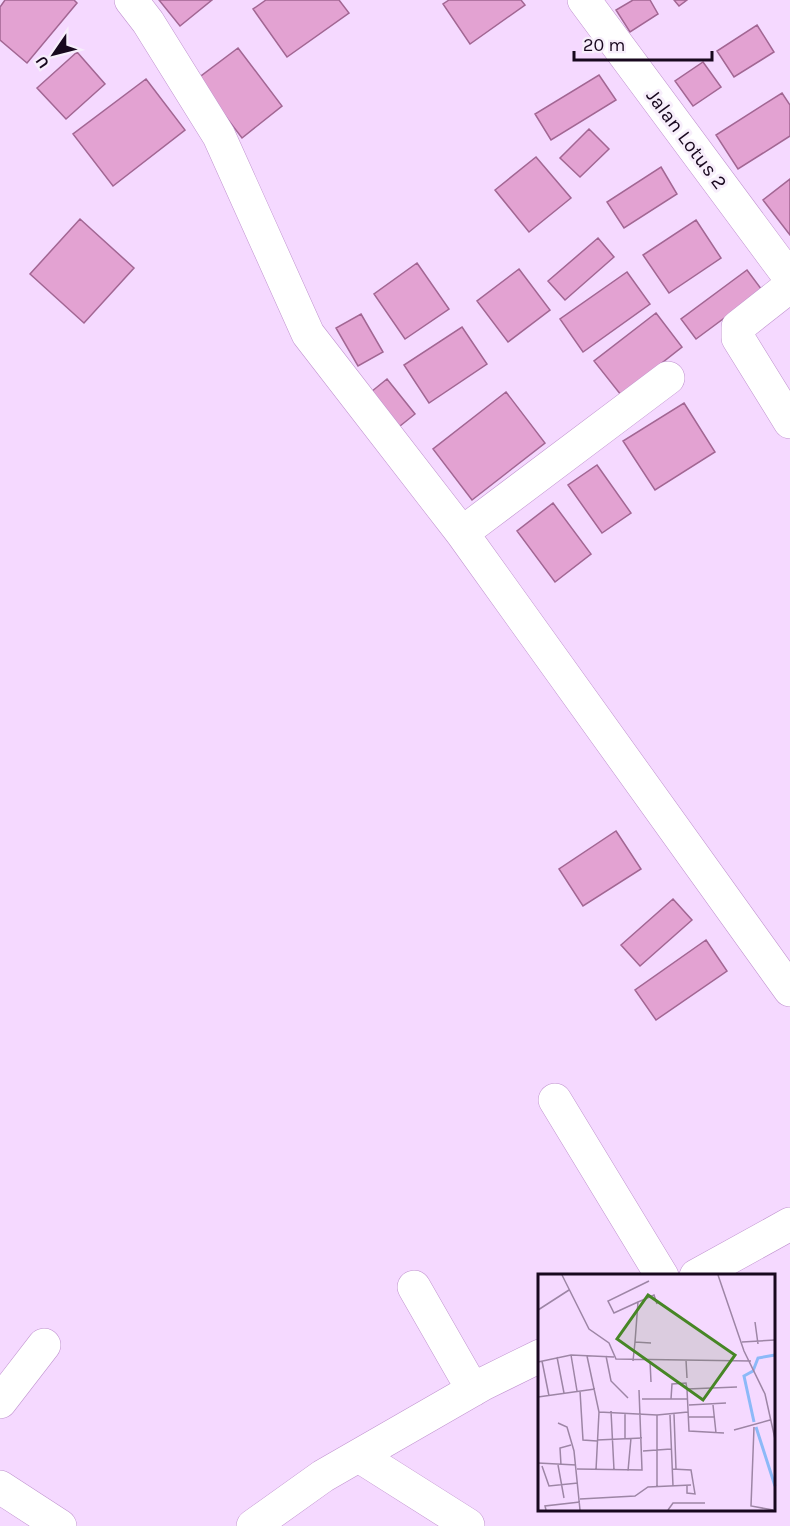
<svg xmlns="http://www.w3.org/2000/svg" width="790" height="1526" viewBox="0 0 790 1526" font-family="Karla,sans-serif">
<style>
.building{fill:#e3a2d2;stroke:#a26693;stroke-width:1.5}
.lines{fill:none;stroke-linecap:round;stroke-linejoin:round}
.minor-casing{stroke:#c093cf;stroke-width:34}
.minor{stroke:#fff;stroke-width:33}
.labels{text-anchor:middle;stroke-width:6;stroke-linejoin:round;paint-order:stroke}
.street-label{font-size:20px;fill:#18081e;stroke:#f7eefb}
.inset-river{fill:none;stroke:#8cb9f8;stroke-width:3}
.inset-road{fill:none;stroke:#9d85a5;stroke-width:1.5}
.view{fill:#478626;fill-opacity:0.15;stroke:#478626;stroke-width:3}
.inset-edge{fill:none;stroke:#18081e;stroke-width:3}
</style>
<rect width="100%" height="100%" fill="#f5d9ff"/>
<path class="building" d="M5,0H74L77,3L27,63L0,40V7Z
M159,0H212L180,26Z
M266,0H339L349,13L287,57L253,9Z
M449,0H521L525,5L470,44L443,4Z
M633,0H650L658,14L630,32L616,10Z
M674,0H687L679,6Z
M757,25L774,52L734,77L717,51Z
M238,48L282,106L242,138L197,79Z
M77,52L105,84L66,119L37,88Z
M703,62L721,87L693,106L675,81Z
M599,75L616,100L551,140L535,114Z
M146,79L185,130L113,186L73,134Z
M782,93L790,105V136L738,169L716,135Z
M589,129L609,149L580,177L560,158Z
M536,157L571,198L529,232L495,190Z
M661,167L677,194L624,228L607,202Z
M790,179V235L763,200Z
M80,219L134,268L84,323L30,274Z
M696,220L721,258L669,293L643,255Z
M598,238L614,257L565,300L548,281Z
M417,263L449,309L405,339L374,294Z
M519,269L550,310L508,342L477,301Z
M747,270L762,290L696,339L681,319Z
M627,272L650,304L583,352L560,319Z
M656,313L682,347L621,395L594,361Z
M361,314L383,352L358,366L336,328Z
M462,327L487,364L429,403L404,365Z
M387,379L415,414L395,430L366,396Z
M506,392L545,443L472,500L433,449Z
M684,403L715,452L655,490L623,441Z
M597,465L631,513L602,533L568,485Z
M553,503L591,554L555,582L517,531Z
M616,831L641,869L583,906L559,869Z
M673,899L692,920L640,966L621,945Z
M706,940L727,971L656,1020L635,990Z"/>
<g class="lines">
<defs>
<path id="minor" d="M131,0L148,22L219,136L308,334L462,533L790,990
M584,0L790,278
M790,286L738,327V338L790,422
M462,533L668,378
M555,1100L662,1276
M696,1276L790,1224
M414,1287L473,1390
M0,1402L44,1345
M359,1456L468,1525
M0,1487L60,1526
M253,1526L323,1476L483,1384L540,1356"/>
</defs>
<use href="#minor" class="minor-casing"/>
<use href="#minor" class="minor"/>
</g>
<g class="labels">
<g class="street-label">
<text transform="translate(687 139) rotate(53)" y="7">Jalan Lotus 2</text>
</g>
</g>
<g transform="translate(538 1274)">
<rect width="237" height="237" fill="#f5d9ff"/>
<path class="inset-river" d="M216,148L206,102L215,97L220,84L237,81M218,153L237,212"/>
<path class="inset-road" d="M24,1L51,55L71,69L78,85L213,87M180,1L206,77L227,120L237,165M100,28L76,39L70,27L111,7M0,36L31,16M217,48L220,70M97,68L100,28L116,21L119,30M204,68L237,66M33,81L39,117M49,82L61,138L58,196M68,82L73,107L90,124M19,83L26,119M148,86L149,104M4,87L11,122M95,87L97,68L113,69M112,87L113,108M0,88L33,81L76,83M149,115L151,157L186,159M149,115L199,113M42,117L45,166L59,167M0,123L57,115M104,125H150M133,125L134,110L148,109L149,115M151,131L188,129M175,131L178,159M73,137L76,196M61,138L119,141L150,138M87,139V164M136,140L138,195M119,141V212M132,141L135,212M151,143H176M20,149L29,153L36,177L42,236M216,153L213,232L235,236M196,156L232,146M59,166L104,164M105,177L133,175M0,189L38,191M20,191L26,224M23,191L22,174L33,171M4,192L11,212L40,209M39,195L104,196L101,116M134,195L153,196L157,220L149,219V211M90,197L93,164M42,225L97,222L110,213L153,211M8,236L7,232L42,228M130,236L135,229H167"/>
<path class="view" d="M110,21L197,81L165,126L79,65Z"/>
<rect width="237" height="237" class="inset-edge"/>
</g>
<g transform="translate(54 54) rotate(235)" stroke="#f7eefb" stroke-width="4.5" paint-order="stroke">
<path d="M0-4.5L10 22L0 15L-10 22Z" fill="#18081e"/>
<text y="-9" font-size="16" font-weight="bold" text-anchor="middle" fill="#18081e">U</text>
</g>
<path d="M574 51v9h138v-9" fill="none" stroke="#18081e" stroke-width="3"/>
<text x="583" y="51" font-size="18" fill="#18081e" stroke="#f7eefb" stroke-width="4.5" paint-order="stroke">20 m</text>
</svg>
